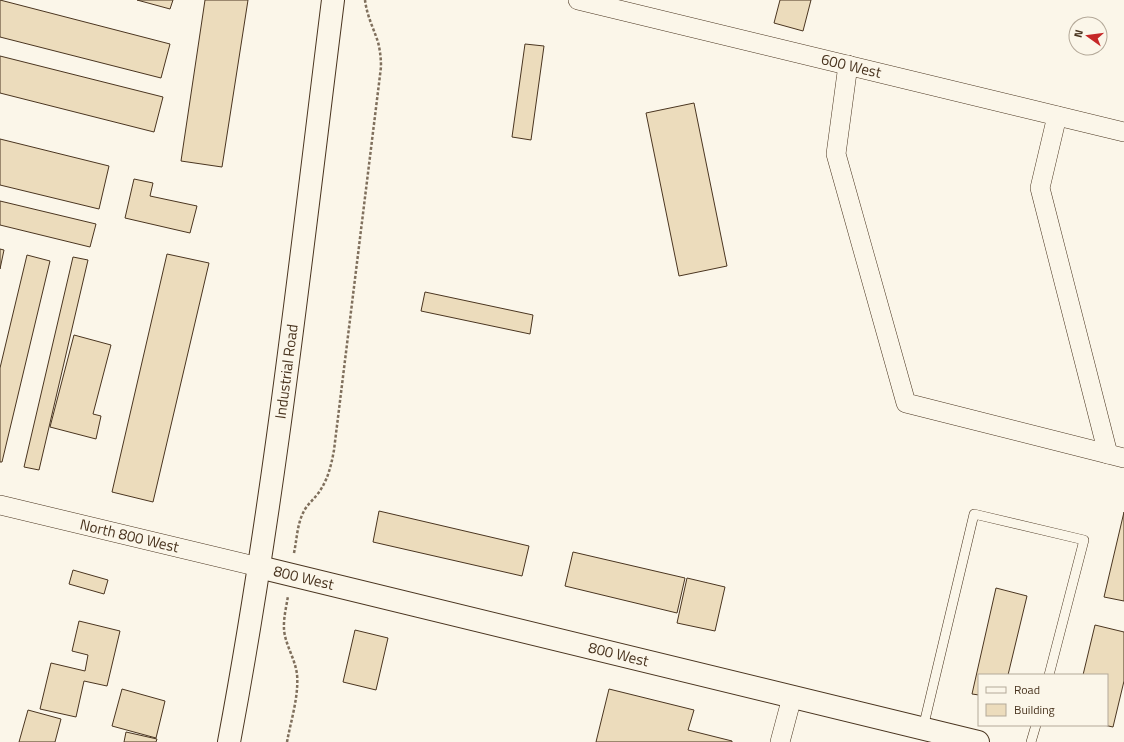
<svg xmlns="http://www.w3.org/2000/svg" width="1124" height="742" viewBox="0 0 1124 742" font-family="'Titillium Web',sans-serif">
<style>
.building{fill:#ecdcbc;stroke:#4a3520}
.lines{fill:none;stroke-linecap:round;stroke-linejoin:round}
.service-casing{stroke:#4a3520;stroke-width:10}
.minor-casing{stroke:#4a3520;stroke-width:20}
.tertiary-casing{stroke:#4a3520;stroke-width:24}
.path{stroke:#7f6f5c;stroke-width:2.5;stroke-dasharray:3 2;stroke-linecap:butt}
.service{stroke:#fbf6e9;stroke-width:9}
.minor{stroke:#fbf6e9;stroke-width:19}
.tertiary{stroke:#fbf6e9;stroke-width:22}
.labels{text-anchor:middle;stroke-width:3;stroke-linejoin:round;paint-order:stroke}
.street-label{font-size:15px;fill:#4a3520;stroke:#fbf6e9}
</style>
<rect width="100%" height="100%" fill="#fbf6e9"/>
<path class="building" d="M0,0L170,44L161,78L0,37Z
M137,0H173L170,9Z
M205,0H248L222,167L181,161Z
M780,0H811L803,31L774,23Z
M525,44L544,46L531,140L512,137Z
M0,56L163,97L154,132L0,93Z
M694,103L727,266L679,276L646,113Z
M0,139L109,166L99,209L0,185Z
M134,179L153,183L150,196L197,206L190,233L125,218Z
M0,201L96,224L90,247L0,225Z
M0,249L4,250L0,269Z
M167,254L209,263L153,502L112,492Z
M27,255L50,261L2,462H0V368Z
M73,257L88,260L39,470L24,467Z
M425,292L533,315L530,334L421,311Z
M74,335L111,345L93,414L101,416L96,439L50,427Z
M379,511L529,546L522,576L373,542Z
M1124,512V601L1104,597Z
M573,552L685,578L677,613L565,586Z
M73,570L108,580L104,594L69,584Z
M687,578L725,587L715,631L677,623Z
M996,588L1027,596L1008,675H979V695L972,694Z
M79,621L120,631L107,686L84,681L76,717L40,709L51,663L85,671L88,655L72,651Z
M1095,625L1124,632V681L1113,727L1104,725H1107V675H1083Z
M355,630L388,638L376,690L343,682Z
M122,689L165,701L156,738L112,726Z
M609,689L694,710L688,730L732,741V742H596Z
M28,710L61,719L55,742H19Z
M126,732L157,739L156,742H124Z"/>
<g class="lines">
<defs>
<path id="service" d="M923,728L974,514L1084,540L1049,675
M1031,742L1036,725"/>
<g id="minor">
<path id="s1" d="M578,0L1124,132"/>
<path d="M848,65L836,154L906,403L1124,458"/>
<path d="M1057,116L1040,188L1108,454"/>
<path id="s2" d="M0,505L259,567"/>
<path d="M780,742L792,697"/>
</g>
<g id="tertiary">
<path id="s3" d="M259,567L978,742"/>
<path id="s4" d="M229,742C275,497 302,248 333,0"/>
</g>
</defs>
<use href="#service" class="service-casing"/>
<use href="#minor" class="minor-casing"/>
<use href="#tertiary" class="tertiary-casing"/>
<path class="path" d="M294,553C297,539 297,524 304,511C307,505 312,501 316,496C327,483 331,467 334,450L381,67C381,58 380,50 378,42C373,27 367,16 365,0
M287,742C291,720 299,696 297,674C295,660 288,649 285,636C282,623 286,609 288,596"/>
<use href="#service" class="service"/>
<use href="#minor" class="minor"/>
<use href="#tertiary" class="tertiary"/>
</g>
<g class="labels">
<g class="street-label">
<text dy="5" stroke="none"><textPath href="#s1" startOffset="281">600 West</textPath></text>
<text dy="5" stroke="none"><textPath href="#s4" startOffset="375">Industrial Road</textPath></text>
<text dy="5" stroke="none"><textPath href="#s2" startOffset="133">North 800 West</textPath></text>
<text dy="5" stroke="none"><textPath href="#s3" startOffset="46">800 West</textPath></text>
<text dy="5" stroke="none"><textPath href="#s3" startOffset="370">800 West</textPath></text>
</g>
</g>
<rect x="978" y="674" width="130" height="52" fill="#fbf6e9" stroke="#b4a999"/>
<rect x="986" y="687" width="20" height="6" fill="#fbf6e9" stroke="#b4a999"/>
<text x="1014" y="694" font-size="12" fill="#4a3520">Road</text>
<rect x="986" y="704" width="20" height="12" fill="#ecdcbc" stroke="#b4a999"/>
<text x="1014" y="714" font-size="12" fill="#4a3520">Building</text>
<g transform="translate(1088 36) rotate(284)"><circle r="19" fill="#fbf6e9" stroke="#b4a999"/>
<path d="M0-3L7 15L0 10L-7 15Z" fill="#c62828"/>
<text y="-6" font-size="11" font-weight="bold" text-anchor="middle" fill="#4a3520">N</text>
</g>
</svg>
